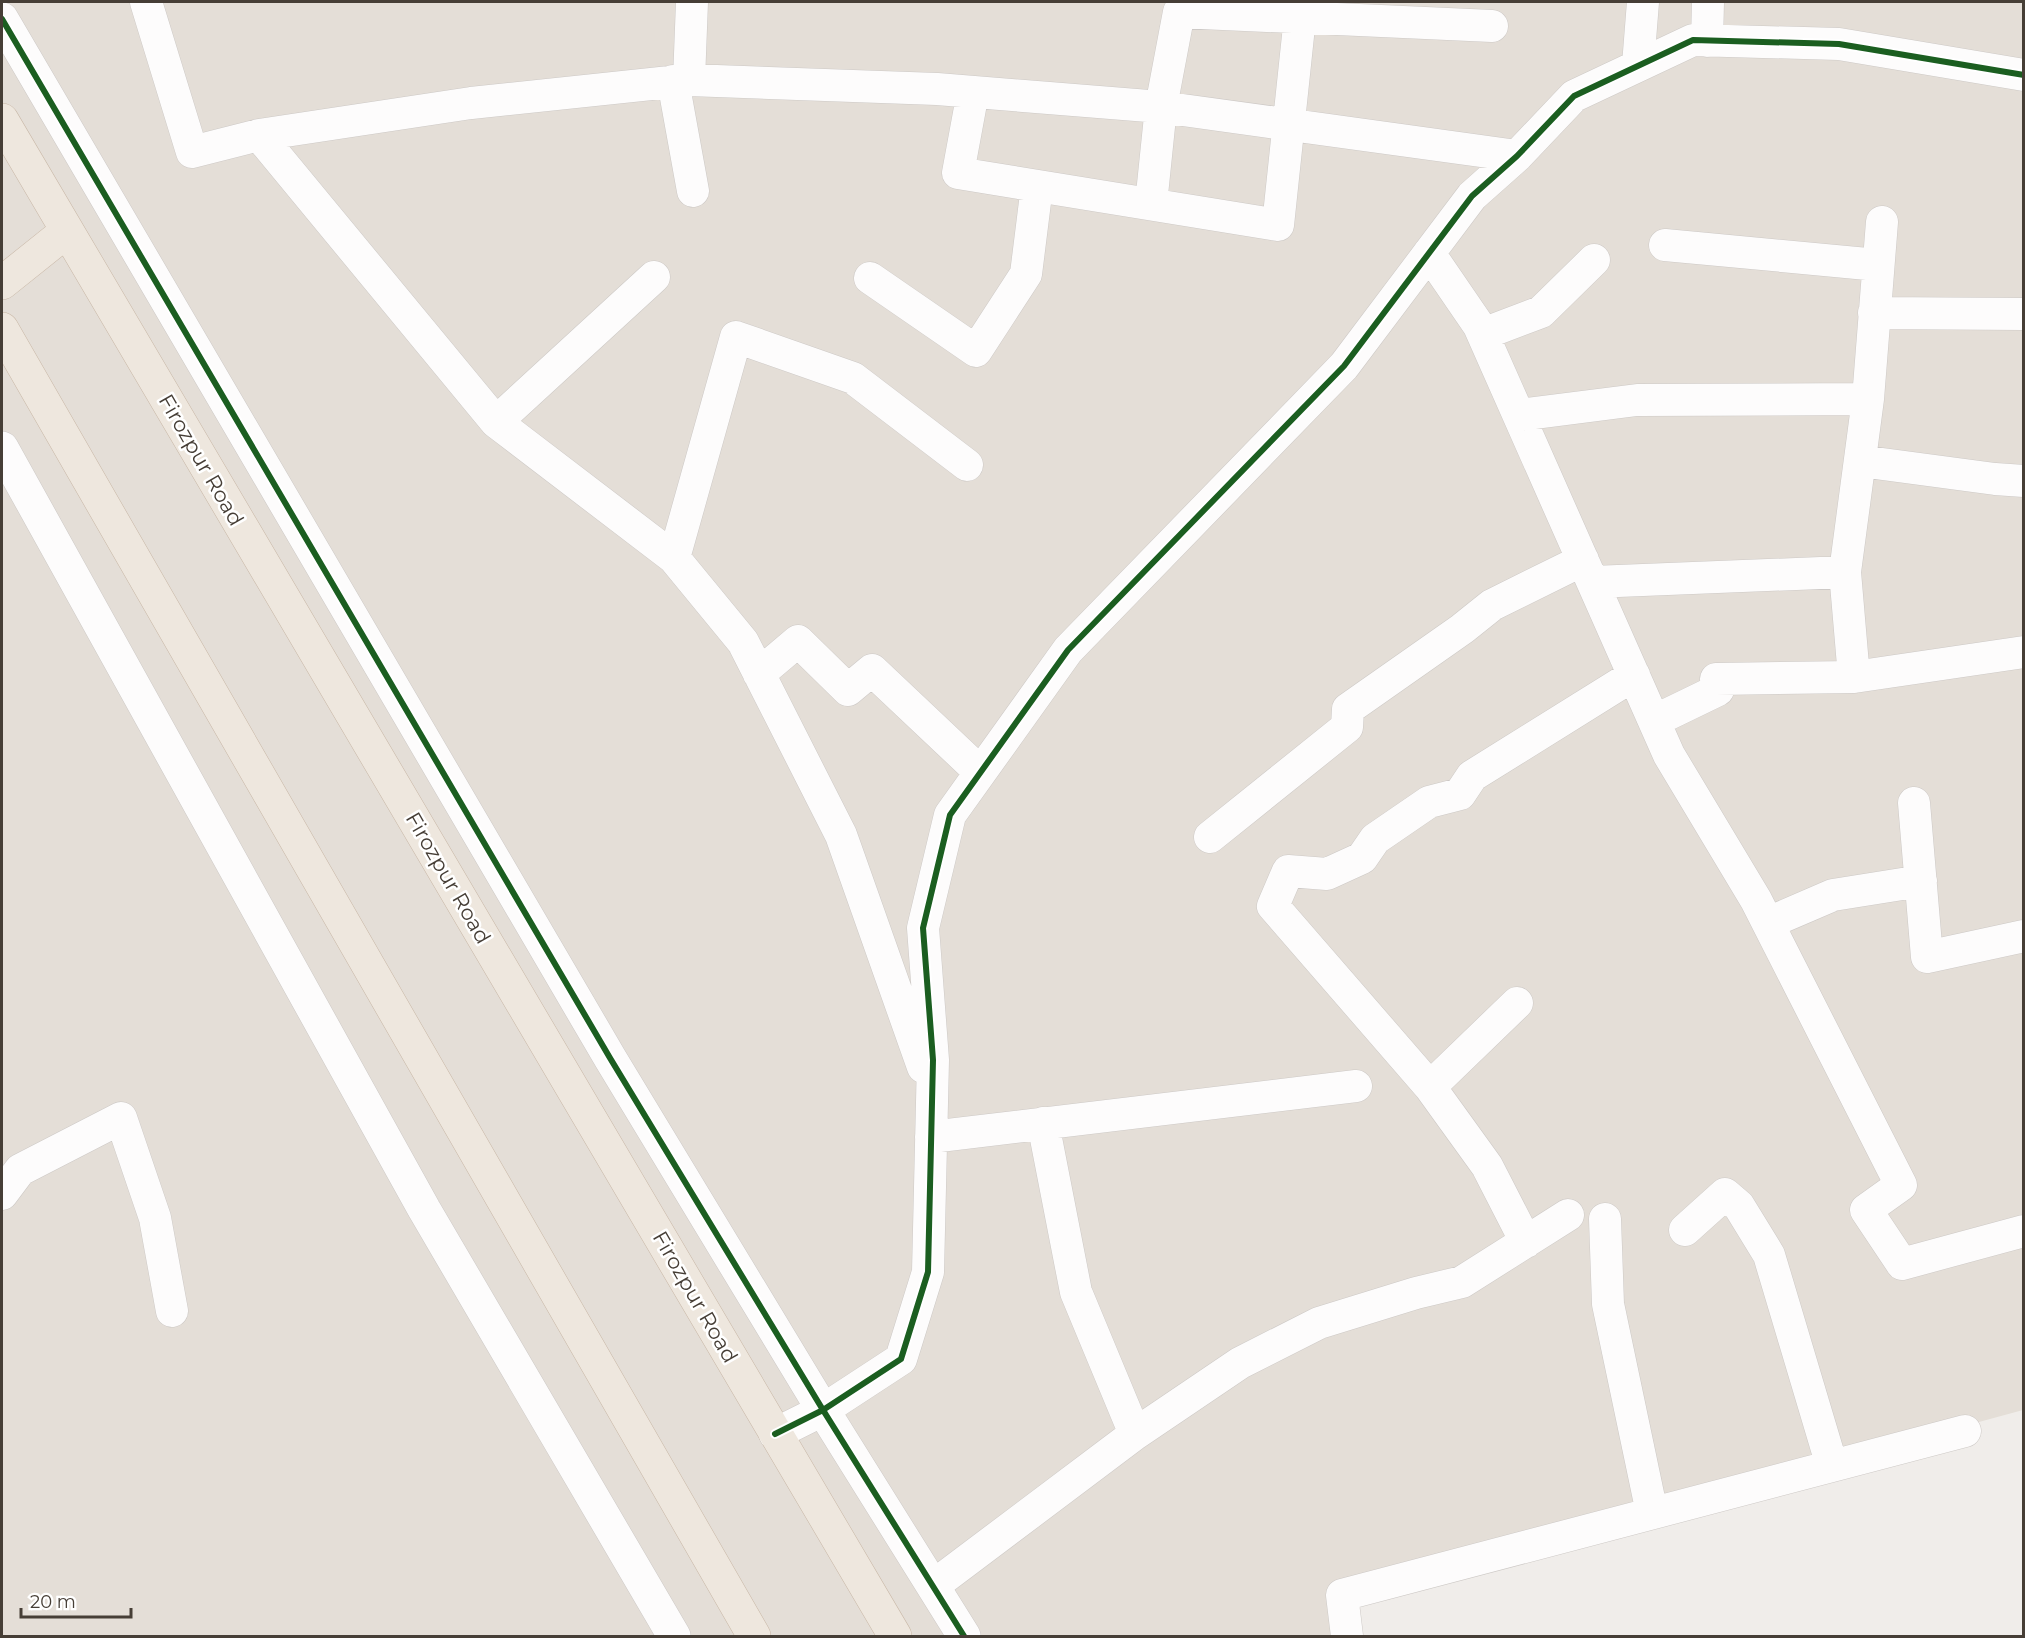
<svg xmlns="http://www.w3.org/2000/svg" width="2025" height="1638" viewBox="0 0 2025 1638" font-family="Montserrat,sans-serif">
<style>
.residential{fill:#e4ded7}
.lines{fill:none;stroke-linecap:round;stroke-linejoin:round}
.minor-casing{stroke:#cdc9c6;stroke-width:33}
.tertiary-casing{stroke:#cdc9c6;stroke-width:34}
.trunk-casing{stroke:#c8b7a6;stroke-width:34}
.minor{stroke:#fdfcfc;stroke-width:32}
.tertiary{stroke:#fdfcfc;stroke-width:33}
.trunk{stroke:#eee7de;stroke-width:33}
.cycleway-casing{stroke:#fff;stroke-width:10}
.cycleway{stroke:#1b5e20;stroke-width:6}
.labels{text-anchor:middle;stroke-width:5;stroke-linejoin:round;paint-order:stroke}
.street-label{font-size:21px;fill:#463e36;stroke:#fff}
</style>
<rect width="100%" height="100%" fill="#f0edea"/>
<path class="residential" d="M2,2H2023V1410L1343,1595L1347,1636H2Z"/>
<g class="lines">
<defs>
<path id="minor" d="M146,2L192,152L259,135L496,422L674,558L743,642L841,835L923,1067
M1707,41L1708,2
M1638,65L1643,2
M689,80L937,89L1161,107L1179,12L1492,26
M673,81L693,191
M973,92L958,173L1278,225L1300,17
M259,135L471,103L689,80L692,2
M1151,204L1161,107L1517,156
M1665,245L1878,265
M1429,253L1479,326L1669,755L1756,900L1901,1185L1866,1210L1902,1264L2024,1231
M870,278L976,351L1026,274L1037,186
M1874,313L2024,314
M1483,334L1541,312L1594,260
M1519,415L1637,400L1868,399L1882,222
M496,422L654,277
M1860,461L1995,479L2024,481
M674,558L736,337L853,378L967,465
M1593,582L1845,572
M759,674L798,641L848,690L872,670L980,772
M1854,677L2024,652
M1654,721L1718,690L1716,679L1854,677L1845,572L1868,399
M1914,803L1927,957L2024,936
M1210,837L1347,727L1348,709L1462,629L1492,605L1583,560
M1768,923L1833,895L1921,881
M1517,1003L1430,1087L1273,906L1288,871L1327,874L1362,858L1375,839L1429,802L1460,794L1472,776L1634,675
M1430,1087L1487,1166L1526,1242
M931,1137L1356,1086
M2,1194L20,1170L121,1118L155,1218L172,1311
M1605,1219L1608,1304L1652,1513
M1685,1230L1725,1194L1739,1206L1769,1255L1832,1466
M775,1434L823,1410L901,1359L928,1272L933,1060L923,928L950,815L1068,650L1344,366L1472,196L1517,156L1574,96L1693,40L1839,44L2024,75
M1135,1434L1240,1363L1319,1323L1416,1293L1462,1282L1568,1215
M933,1586L1135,1434L1076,1292L1043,1123
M1347,1636L1342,1595L1965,1431"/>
<path id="tertiary" d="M2,19L610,1058L823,1410L964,1636
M2,448L424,1209L674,1636"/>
<path id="trunk" d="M2,120L895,1636
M2,283L67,231
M2,329L754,1636"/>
</defs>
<use href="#minor" class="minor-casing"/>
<use href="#tertiary" class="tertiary-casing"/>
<use href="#trunk" class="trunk-casing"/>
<use href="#minor" class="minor"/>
<use href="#tertiary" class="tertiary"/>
<use href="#trunk" class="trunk"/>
<defs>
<path id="cycleway" d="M2,19L610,1058L823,1410L964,1636
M775,1434L823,1410L901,1359L928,1272L933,1060L923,928L950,815L1068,650L1344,366L1472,196L1517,156L1574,96L1693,40L1839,44L2024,75"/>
</defs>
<use href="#cycleway" class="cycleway-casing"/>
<use href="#cycleway" class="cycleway"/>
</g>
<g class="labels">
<g class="street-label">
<text transform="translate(201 460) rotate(60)" y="7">Firozpur Road</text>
<text transform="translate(448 878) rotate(60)" y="7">Firozpur Road</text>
<text transform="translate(695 1297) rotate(60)" y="7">Firozpur Road</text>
</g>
</g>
<rect width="2025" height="1638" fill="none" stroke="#463e36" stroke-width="6"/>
<path d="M21 1608v9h110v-9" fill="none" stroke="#463e36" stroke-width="3"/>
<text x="30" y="1608" font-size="18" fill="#463e36" stroke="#ffffff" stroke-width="4.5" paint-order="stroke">20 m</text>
</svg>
